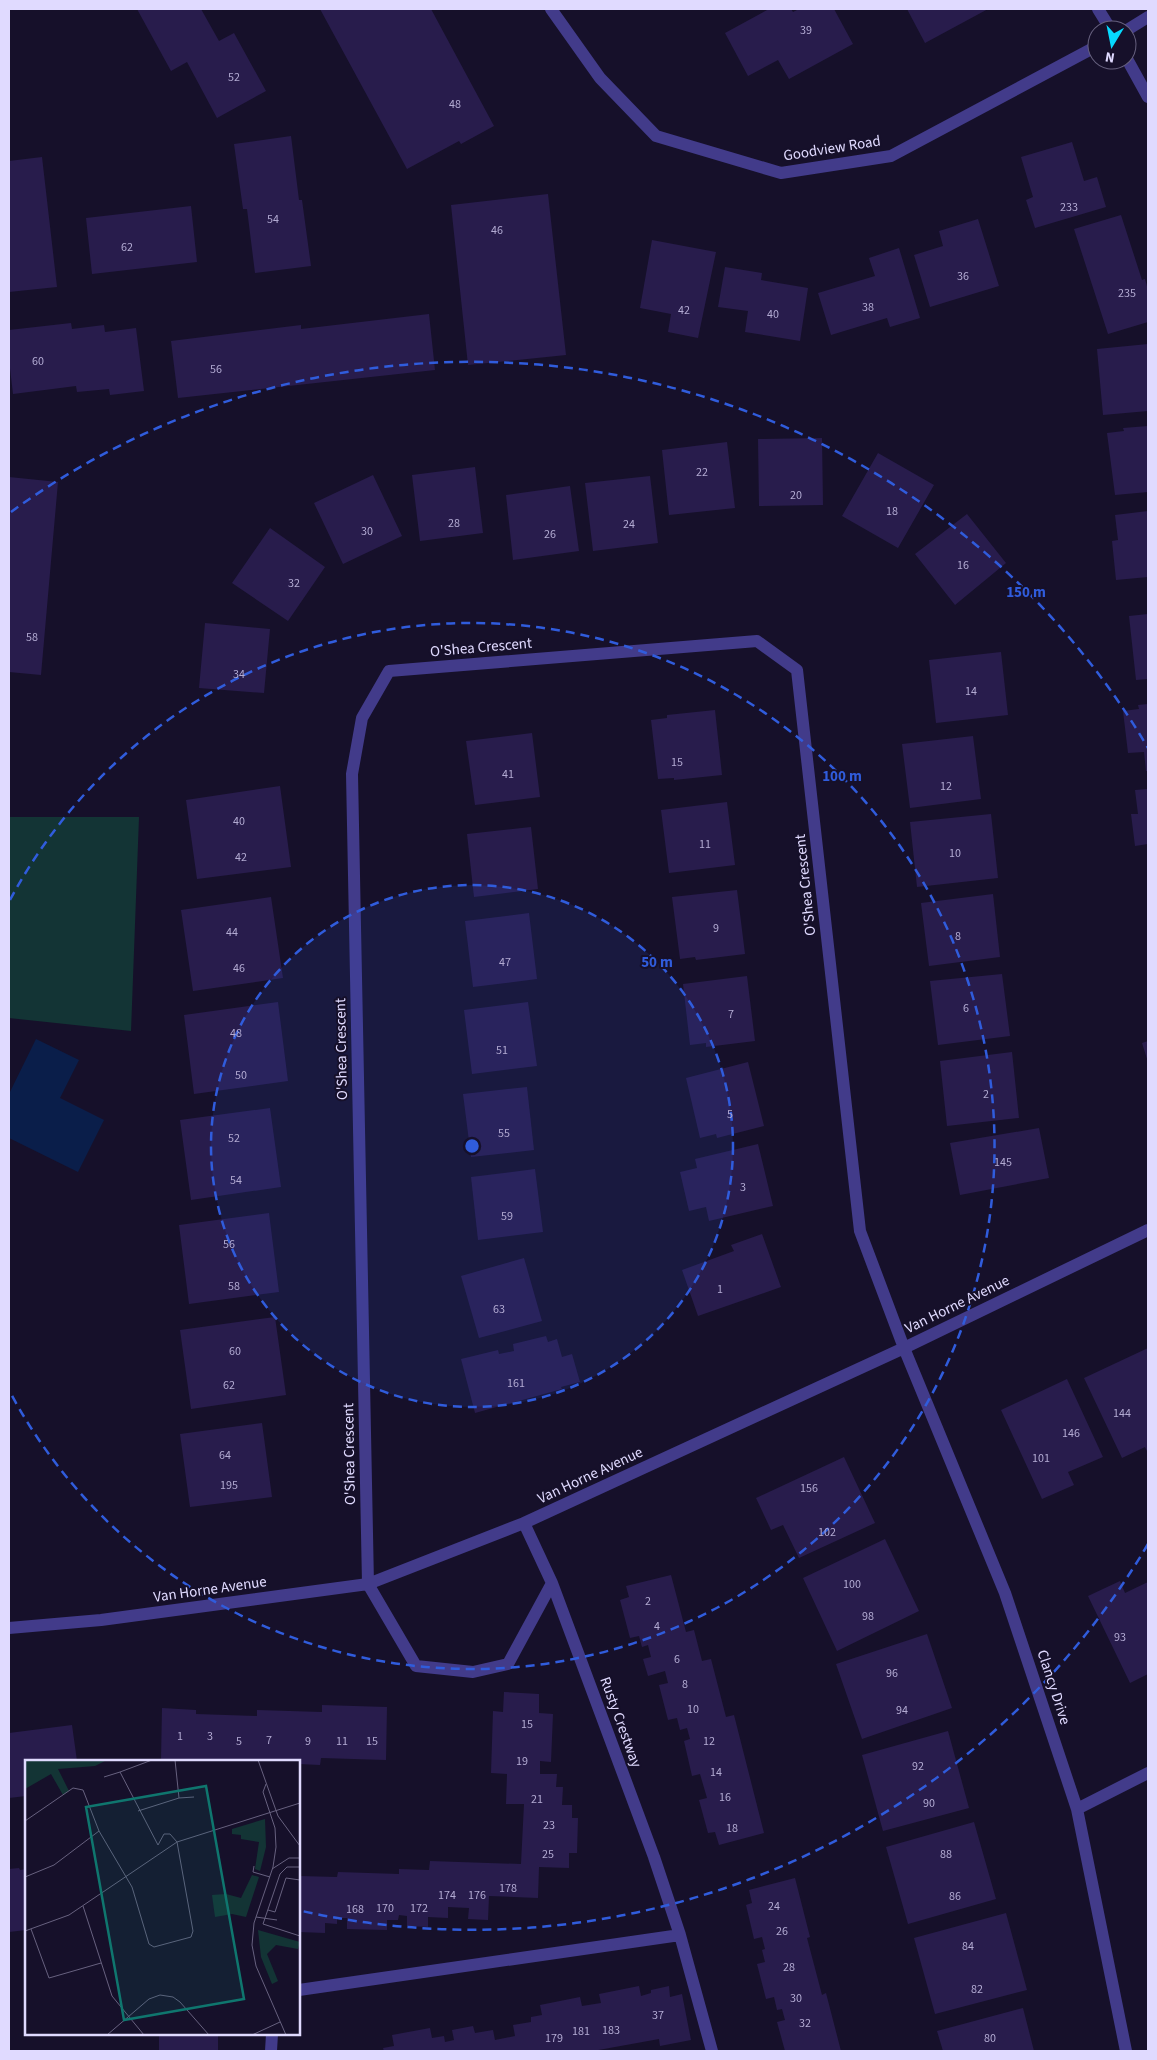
<svg xmlns="http://www.w3.org/2000/svg" width="1157" height="2060" viewBox="0 0 1157 2060" font-family="'Source Sans 3',sans-serif">
<style>
.green{fill:#133435}
.water{fill:#0a1e4a}
.building{fill:#281c4c}
.lines{fill:none;stroke-linecap:round;stroke-linejoin:round}
.minor{stroke:#423b8a;stroke-width:12}
.ring{fill:none;stroke:#305cdc;stroke-width:2.5;stroke-dasharray:9 6}
.labels{text-anchor:middle;stroke-width:4;stroke-linejoin:round;paint-order:stroke}
.number-label{font-size:12px;fill:#b2aad2}
.street-label{font-size:15px;fill:#e0daff;stroke:#16102a}
.inset-road{fill:none;stroke:#67617f;stroke-width:1}
.view{fill:#0f766e;fill-opacity:0.15;stroke:#0f766e;stroke-width:2.5}
.inset-edge{fill:none;stroke:#e0daff;stroke-width:2.5}
.centre{fill:#305cdc;stroke:#16102a;stroke-width:2.5}
.ring-label{font-size:15px;text-anchor:middle;font-weight:bold;fill:#305cdc;stroke:#16102a;stroke-width:4;stroke-linejoin:round;paint-order:stroke}
</style>
<rect width="100%" height="100%" fill="#16102a"/>
<path class="green" d="M9,817H139L131,1031L9,1018Z"/>
<path class="water" d="M36,1039L79,1060L60,1098L104,1120L78,1172L9,1138V1094Z"/>
<path class="building" d="M137,9H201L219,41L234,33L266,91L217,118L187,62L171,71Z
M320,9H431L494,126L461,144L459,141L407,169Z
M769,9H791L793,12L799,9H834L853,44L789,79L778,60L748,76L725,33Z
M907,9H988L925,43Z
M291,136L299,200H302L311,266L255,273L247,209H243L234,144Z
M1072,142L1084,181L1097,177L1106,207L1035,228L1026,200L1033,197L1021,157Z
M42,157L57,287L9,292V161Z
M548,194L566,355L468,365L451,205Z
M191,206L197,262L92,274L86,218Z
M1121,215L1142,280L1145,279L1148,290V322L1108,334L1074,229Z
M978,219L999,286L930,307L914,255L943,246L939,231Z
M652,240L716,252L698,338L668,332L671,314L640,308Z
M899,248L920,318L890,327L887,318L831,335L818,293L875,276L869,258Z
M725,267L762,273L761,280L808,288L800,341L745,332L748,311L718,307Z
M429,314L435,370L178,398L171,341L301,325V329Z
M71,323L72,329L104,325L105,332L136,328L144,391L110,395L109,389L77,392L76,386L13,394L9,360V330Z
M1148,344V411L1103,415L1097,349Z
M1148,426V492L1115,495L1107,433L1124,431L1123,428Z
M822,438L823,505L759,506L758,439Z
M727,442L735,508L669,515L662,450Z
M878,453L934,485L898,548L842,516Z
M475,467L483,533L420,541L412,475Z
M373,475L402,536L343,564L314,503Z
M650,476L658,543L593,551L585,483Z
M9,477L58,482L41,675L9,672Z
M570,486L579,551L513,560L506,495Z
M1148,511V577L1116,580L1112,541L1118,540L1115,515Z
M967,514L1006,563L955,605L915,554Z
M270,528L325,567L288,621L232,583Z
M1148,614V679L1136,680L1129,616Z
M205,623L270,629L264,693L199,688Z
M1001,652L1008,715L936,723L929,660Z
M1148,704V771H1146L1144,752L1128,753L1123,711L1139,709L1138,705Z
M715,710L722,775L674,780V778L658,779L651,720L667,718V715Z
M532,733L540,797L475,805L466,741Z
M973,736L981,799L910,808L902,744Z
M280,786L291,867L197,879L186,800Z
M1148,789V844L1135,846L1131,814H1138L1135,790Z
M727,802L735,865L669,873L661,810Z
M991,814L998,878L917,887L910,822Z
M531,827L538,889L474,897L467,834Z
M737,890L745,954L696,960L695,957L680,959L672,897Z
M993,894L1000,957L929,966L921,903Z
M271,897L283,978L193,991L181,910Z
M529,913L537,979L473,987L465,921Z
M1002,974L1010,1036L938,1045L930,981Z
M747,976L755,1041L706,1047V1043L690,1045L683,984Z
M278,1002L288,1081L194,1094L184,1015Z
M528,1002L537,1066L472,1074L464,1010Z
M1148,1041V1062L1142,1043Z
M1012,1052L1019,1118L947,1126L940,1061Z
M748,1062L764,1126L717,1138L716,1134L700,1138L686,1078Z
M527,1087L534,1150L471,1157L463,1094Z
M270,1108L281,1187L191,1200L180,1120Z
M1039,1128L1049,1178L960,1195L950,1143Z
M758,1144L773,1206L709,1221L706,1207L689,1211L680,1172L697,1168L695,1159Z
M535,1169L543,1232L478,1240L471,1177Z
M269,1213L279,1292L189,1304L179,1225Z
M762,1234L781,1287L698,1316L682,1270L734,1251L731,1245Z
M524,1258L542,1321L479,1338L461,1276Z
M275,1317L286,1395L191,1409L180,1330Z
M546,1336L548,1342L557,1339L562,1357L572,1354L580,1382L561,1387L562,1389L475,1413L461,1359L498,1350L499,1354L514,1351L513,1344Z
M1148,1348V1453L1145,1447L1122,1458L1084,1378Z
M1067,1379L1103,1457L1068,1472L1074,1485L1042,1499L1001,1410Z
M262,1423L272,1497L190,1507L180,1434Z
M844,1457L875,1523L799,1558L783,1525L771,1530L756,1498Z
M885,1539L919,1611L837,1651L803,1578Z
M671,1575L686,1632L694,1630L702,1661L711,1659L726,1717L734,1715L764,1833L719,1845L715,1832L708,1833L699,1800L707,1798L700,1774L692,1776L684,1741L690,1739L687,1728L680,1730L677,1718L668,1720L659,1685L668,1683L665,1671L648,1676L643,1659L651,1657L648,1645L642,1647L639,1636L630,1638L620,1600L629,1597L626,1586Z
M1120,1581L1125,1593L1148,1582V1674L1130,1683L1088,1596Z
M927,1634L952,1708L862,1739L836,1664Z
M504,1692L539,1694V1713L553,1714L551,1762L540,1761V1774H557L556,1787H563L562,1805H572V1818H578L577,1853H569V1868L539,1867L538,1898L489,1896L488,1920L468,1919L469,1908L448,1907V1918L428,1917V1927L407,1926V1916L399,1915L398,1920H387V1930L347,1929V1918H337V1924L325,1923V1933L299,1932V1876L337,1877L338,1872L399,1874V1869L429,1870L430,1861L521,1864L524,1804H506L507,1774L491,1773L493,1711L503,1712Z
M322,1705L387,1707L386,1760L321,1758L320,1765L299,1764V1761L161,1760L162,1708L196,1710V1714L257,1716V1710L322,1712Z
M72,1725L77,1761H26V1796L9,1798V1733Z
M948,1731L969,1808L883,1831L862,1755Z
M974,1822L996,1899L908,1924L886,1847Z
M19,1868L20,1870L26,1869V1930L9,1932V1869Z
M795,1878L810,1937L807,1938L822,1995L826,1993L841,2051H785L777,2022L785,2020L782,2009L777,2010L774,1997L766,1999L757,1964L765,1962L762,1950L765,1949L762,1937L754,1939L746,1905L752,1903L749,1890Z
M1006,1913L1027,1990L935,2014L914,1938Z
M639,1986L641,1996L651,1993V1990L669,1986L670,1997L682,1994L691,2040L660,2046L659,2039L593,2051H384L383,2048L394,2046L392,2035L430,2028L432,2038L444,2036L445,2042L454,2040L452,2030L473,2026L475,2033L493,2030L495,2040L515,2036L513,2025L531,2022V2017L542,2015L540,2005L580,1997L582,2006L601,2003L599,1994Z
M1023,2008L1034,2051H943L937,2031Z
M159,2034H218V2051H159Z"/>
<g class="lines">
<path class="minor" d="M551,9L600,78L656,136L781,173L891,156L1097,46
M1098,9L1111,30
M1127,30L1148,17
M1127,59L1148,97
M524,1523L552,1583L654,1857L680,1935L712,2051
M552,1583L508,1664L473,1672L416,1666L368,1584L352,774L362,718L389,671L757,641L797,670L860,1231L904,1348L1005,1593L1077,1809L1126,2051
M9,1628L101,1620L368,1584L524,1523L904,1348L1148,1230
M1077,1809L1148,1773
M299,1990L680,1935
M271,2051L272,2034"/>
</g>
<circle cx="472" cy="1146" r="261" fill="#305cdc" fill-opacity=".12"/>
<g class="ring">
<circle cx="472" cy="1146" r="261"/>
<path d="M10 900A523 523 0 1 1 10 1392"/>
<path d="M1148 1544A784 784 0 0 1 302 1911M11 512A784 784 0 0 1 1148 748"/>
</g>
<g class="labels">
<g class="number-label">
<text x="806" y="34">39</text>
<text x="234" y="81">52</text>
<text x="455" y="108">48</text>
<text x="1069" y="211">233</text>
<text x="273" y="223">54</text>
<text x="497" y="234">46</text>
<text x="127" y="251">62</text>
<text x="963" y="280">36</text>
<text x="1127" y="297">235</text>
<text x="868" y="311">38</text>
<text x="684" y="314">42</text>
<text x="773" y="318">40</text>
<text x="38" y="365">60</text>
<text x="216" y="373">56</text>
<text x="702" y="476">22</text>
<text x="796" y="499">20</text>
<text x="892" y="515">18</text>
<text x="454" y="527">28</text>
<text x="629" y="528">24</text>
<text x="367" y="535">30</text>
<text x="550" y="538">26</text>
<text x="963" y="569">16</text>
<text x="294" y="587">32</text>
<text x="32" y="641">58</text>
<text x="239" y="678">34</text>
<text x="971" y="695">14</text>
<text x="677" y="766">15</text>
<text x="508" y="778">41</text>
<text x="946" y="790">12</text>
<text x="239" y="825">40</text>
<text x="705" y="848">11</text>
<text x="955" y="857">10</text>
<text x="241" y="861">42</text>
<text x="716" y="932">9</text>
<text x="232" y="936">44</text>
<text x="958" y="940">8</text>
<text x="505" y="966">47</text>
<text x="239" y="972">46</text>
<text x="966" y="1012">6</text>
<text x="731" y="1018">7</text>
<text x="236" y="1037">48</text>
<text x="502" y="1054">51</text>
<text x="241" y="1079">50</text>
<text x="986" y="1098">2</text>
<text x="730" y="1118">5</text>
<text x="504" y="1137">55</text>
<text x="234" y="1142">52</text>
<text x="1003" y="1166">145</text>
<text x="236" y="1184">54</text>
<text x="743" y="1191">3</text>
<text x="507" y="1220">59</text>
<text x="229" y="1248">56</text>
<text x="234" y="1290">58</text>
<text x="720" y="1293">1</text>
<text x="499" y="1313">63</text>
<text x="235" y="1355">60</text>
<text x="516" y="1387">161</text>
<text x="229" y="1389">62</text>
<text x="1122" y="1417">144</text>
<text x="1071" y="1437">146</text>
<text x="225" y="1459">64</text>
<text x="1041" y="1462">101</text>
<text x="229" y="1489">195</text>
<text x="809" y="1492">156</text>
<text x="827" y="1536">102</text>
<text x="852" y="1588">100</text>
<text x="648" y="1605">2</text>
<text x="868" y="1620">98</text>
<text x="657" y="1630">4</text>
<text x="1120" y="1641">93</text>
<text x="677" y="1663">6</text>
<text x="892" y="1677">96</text>
<text x="685" y="1688">8</text>
<text x="693" y="1713">10</text>
<text x="902" y="1714">94</text>
<text x="527" y="1728">15</text>
<text x="180" y="1740">1</text>
<text x="210" y="1740">3</text>
<text x="269" y="1744">7</text>
<text x="239" y="1745">5</text>
<text x="308" y="1745">9</text>
<text x="342" y="1745">11</text>
<text x="372" y="1745">15</text>
<text x="709" y="1745">12</text>
<text x="522" y="1765">19</text>
<text x="918" y="1770">92</text>
<text x="716" y="1776">14</text>
<text x="725" y="1801">16</text>
<text x="537" y="1803">21</text>
<text x="929" y="1807">90</text>
<text x="549" y="1829">23</text>
<text x="732" y="1832">18</text>
<text x="548" y="1858">25</text>
<text x="946" y="1858">88</text>
<text x="508" y="1892">178</text>
<text x="447" y="1899">174</text>
<text x="477" y="1899">176</text>
<text x="955" y="1900">86</text>
<text x="774" y="1910">24</text>
<text x="385" y="1912">170</text>
<text x="419" y="1912">172</text>
<text x="355" y="1913">168</text>
<text x="782" y="1935">26</text>
<text x="968" y="1950">84</text>
<text x="789" y="1971">28</text>
<text x="977" y="1993">82</text>
<text x="796" y="2002">30</text>
<text x="658" y="2019">37</text>
<text x="805" y="2027">32</text>
<text x="611" y="2034">183</text>
<text x="581" y="2035">181</text>
<text x="554" y="2042">179</text>
<text x="990" y="2042">80</text>
</g>
<g class="street-label">
<text transform="translate(832 148) rotate(-9)" y="5">Goodview Road</text>
<text transform="translate(481 647) rotate(-5)" y="5">O'Shea Crescent</text>
<text transform="translate(805 885) rotate(-96)" y="5">O'Shea Crescent</text>
<text transform="translate(341 1049) rotate(-91)" y="5">O'Shea Crescent</text>
<text transform="translate(957 1304) rotate(-26)" y="5">Van Horne Avenue</text>
<text transform="translate(349 1454) rotate(-91)" y="5">O'Shea Crescent</text>
<text transform="translate(590 1475) rotate(-25)" y="5">Van Horne Avenue</text>
<text transform="translate(210 1589) rotate(-8)" y="5">Van Horne Avenue</text>
<text transform="translate(1054 1687) rotate(72)" y="5">Clancy Drive</text>
<text transform="translate(621 1722) rotate(70)" y="5">Rusty Crestway</text>
</g>
</g>
<g transform="translate(25 1760)">
<rect width="275" height="275" fill="#16102a"/>
<path d="M0,0H82L70,6L33,9L44,31L38,35L26,14L0,29ZM240,59L241,87L235,111L230,109L234,82L216,79V75L207,74V69ZM227,115L234,117L221,157L207,154L190,157L187,135L201,134L216,138ZM233,170L275,182L273,189L251,185L242,194L253,221L247,224L236,197Z" fill="#133435"/>
<path class="inset-road" d="M127,0L95,12L133,85M233,0L253,56L275,86M79,17L95,12M241,24L238,32L250,68L251,87L248,107L229,163L227,185L231,206L261,275M154,38L169,37M113,51L154,38L150,0M0,61L48,28L58,30L74,71L107,127L124,184L129,187L166,177L168,171L152,82L145,74H139L133,85M229,106L228,112L245,117M275,107H262L255,114L238,164L275,176M247,109L264,98H275M0,117L29,105L74,71M58,146L87,236L119,275M243,150L250,152L261,118L275,120M231,157L252,160M6,169L24,218L76,203M0,171L44,155L152,82L275,43M82,275L124,239L135,235L148,237L155,242L184,275M227,275L255,262"/>
<path class="view" d="M181,26L219,239L99,260L61,47Z"/>
<rect width="275" height="275" class="inset-edge"/>
</g>
<circle cx="472" cy="1146" r="8" class="centre"/>
<g class="ring-label">
<text x="1026" y="597">150 m</text>
<text x="842" y="781">100 m</text>
<text x="657" y="967">50 m</text>
</g>
<rect width="1157" height="2060" fill="none" stroke="#e0daff" stroke-width="20"/>
<g transform="translate(1112 45) rotate(190)"><circle r="24" fill="#16102a" stroke="#67617f"/>
<path d="M0-4L9 19L0 12L-9 19Z" fill="#06daff"/>
<text y="-8" font-size="14" font-weight="bold" text-anchor="middle" fill="#e0daff">N</text>
</g>
</svg>
